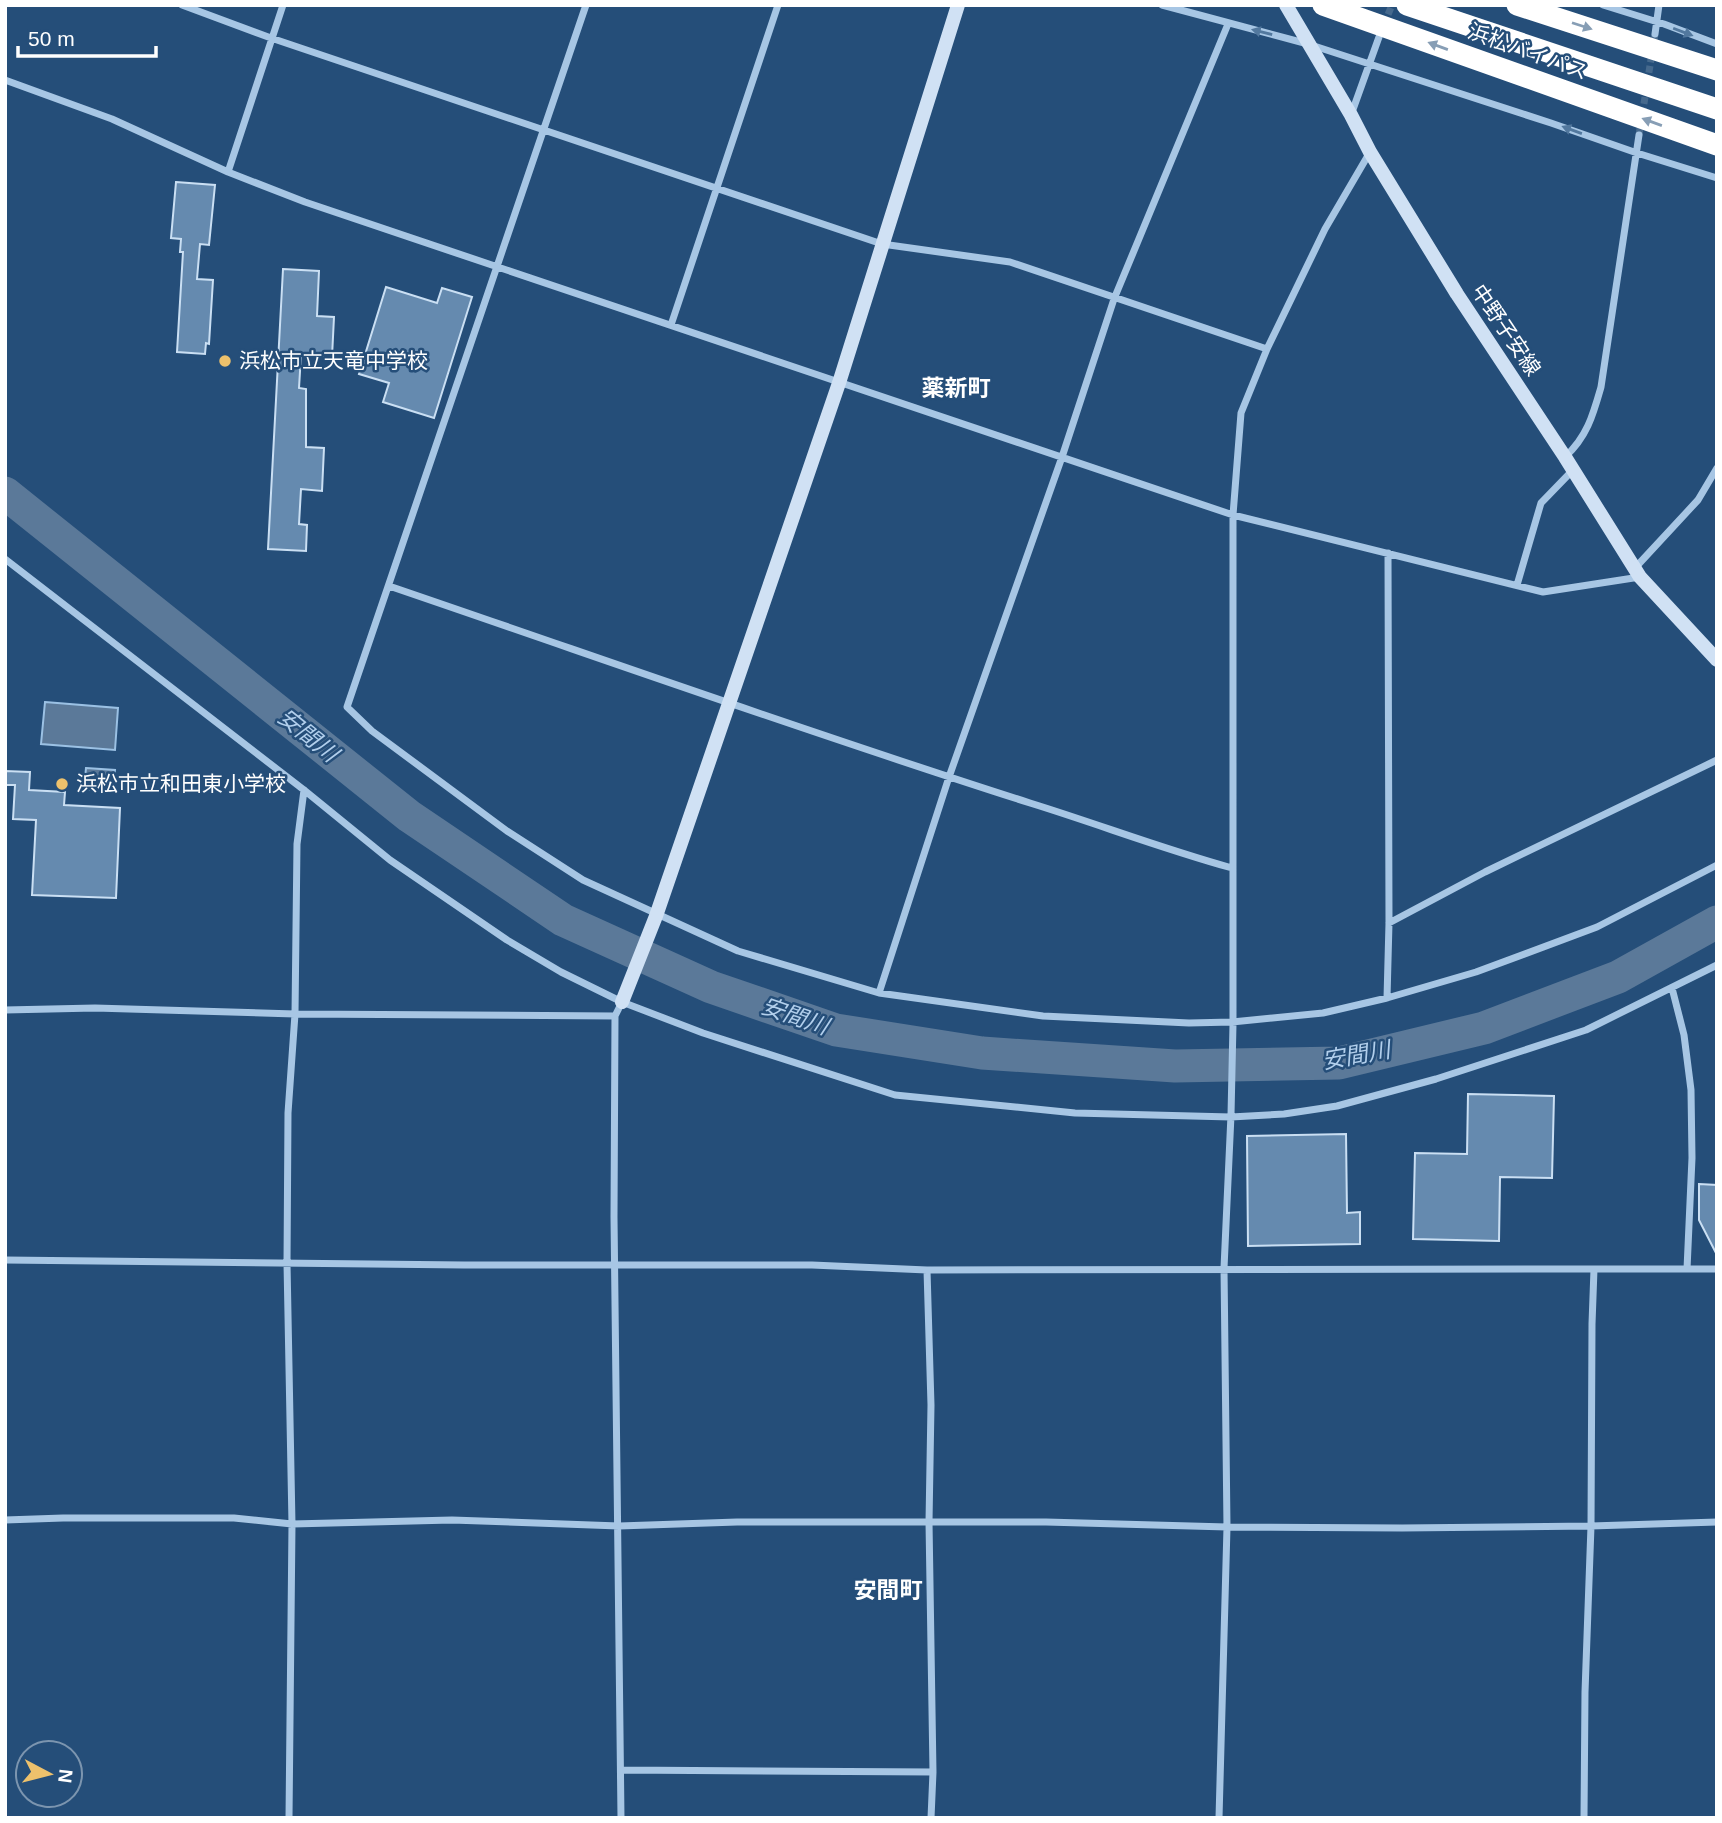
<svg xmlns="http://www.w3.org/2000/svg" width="1722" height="1823" viewBox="0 0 1722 1823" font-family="Helvetica,'Noto Sans JP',sans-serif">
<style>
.water{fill:#5b7999;stroke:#9bc1e4;stroke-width:2}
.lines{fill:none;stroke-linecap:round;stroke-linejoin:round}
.river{stroke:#5b7999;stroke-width:33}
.building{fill:#658aaf;stroke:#cadff3;stroke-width:2}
.street-tunnel{stroke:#46698d;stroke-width:7;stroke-dasharray:7 3.5;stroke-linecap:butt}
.street{stroke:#a7c6e4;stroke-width:7}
.secondary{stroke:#d0e1f4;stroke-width:14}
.highway{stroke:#fff;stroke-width:21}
.oneway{fill:#879eb5}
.oneway2{fill:#52789e}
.poi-dot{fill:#edc16c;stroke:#254e79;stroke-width:2.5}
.labels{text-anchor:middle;stroke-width:5;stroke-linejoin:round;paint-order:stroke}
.street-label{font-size:21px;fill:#fff;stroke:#254e79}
.poi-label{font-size:21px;fill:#fff;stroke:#254e79;text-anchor:start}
.neighbourhood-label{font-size:23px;font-weight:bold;fill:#fff;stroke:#254e79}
.water-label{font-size:23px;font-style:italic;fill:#b2cfec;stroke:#254e79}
</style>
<rect width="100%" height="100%" fill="#254e79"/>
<path class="water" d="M45,702L118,708L115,750L41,744Z
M86,768L115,770L113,791L84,789Z"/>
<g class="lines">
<path class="river" d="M5,493L409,816L563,920L711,987L836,1030L982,1053L1175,1066L1339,1063L1484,1028L1618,977L1717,922"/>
</g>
<path class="building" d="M176,182L215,185L209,245L200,244L197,279L213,280L209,344L206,343L205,354L177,352L183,252H180L181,239L171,238Z
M283,269L319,271L317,316L334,317L332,357L301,355L299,388L306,389V447L324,448L322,491L301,489L299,524L307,525L306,551L268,549Z
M386,287L437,303L442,288L472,297L434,418L383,402L389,383L359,374Z
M5,771L30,772L29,790L65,792L64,805L120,808L116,898L32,895L36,820L13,819L15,785H5Z
M1468,1094L1554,1096L1552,1178L1500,1177L1499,1241L1413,1239L1415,1153L1467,1154Z
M1346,1134L1347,1213L1360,1212V1244L1248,1246L1247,1136Z
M1699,1184L1717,1185V1255L1699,1220Z"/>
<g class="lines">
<path class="street-tunnel" d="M1384,24L1392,5
M1639,135L1655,34"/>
<path class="street" d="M182,5L271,38L882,244L1010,262L1267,349
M586,5L347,707L372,731L507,831L583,880L738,951L879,993L1043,1016L1189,1023L1232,1022L1323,1013L1387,998L1476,972L1597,927L1717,865
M1162,5L1308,44L1551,123L1637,153L1717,178
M1603,5L1664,24L1717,44
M1655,34L1659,5
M5,80L112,119L228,172L305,202L1233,515L1543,592L1640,577
M1351,115L1379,37
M228,172L283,5
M671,325L778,5
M1565,457C1587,437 1593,415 1601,387L1639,135
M5,559L304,790L390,860L507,940L561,972L622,1002L703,1033L895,1095L1075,1113L1231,1117L1284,1114L1337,1106L1436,1079L1586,1030L1717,965
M1635,568L1698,500L1717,468
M1517,585L1541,503L1572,471
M389,586C603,659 816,735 1030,803C1098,824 1163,849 1232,868
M1389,923L1485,872L1717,760
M1672,988L1684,1035L1691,1090L1692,1158L1687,1269
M879,993L949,777L1062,457L1114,299L1228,24
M1387,998L1389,923L1388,553
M5,1010L95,1008L295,1014L615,1016
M5,1260L464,1265H812L927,1270
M1594,1269H1717
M5,1520L63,1518H234L292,1524L452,1520L619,1526L737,1522H1046L1227,1527L1402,1528L1591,1526L1717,1522
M621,1770L933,1772
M289,1818L292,1524L287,1263L288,1113L295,1014L297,844L304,790
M621,1818L614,1217L615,1016L622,1002
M931,1818L933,1772L929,1522L931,1405L927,1270L1594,1269L1592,1324L1591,1526L1585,1692L1584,1818
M1219,1818L1227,1527L1224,1268L1231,1115L1233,1024V515L1241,413L1267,349L1325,229L1370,152"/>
<path class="secondary" d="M1286,5L1351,115L1370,152L1457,294L1565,457L1640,577L1717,660
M622,1002L656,916L839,383L958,5"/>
<path class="highway" d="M1323,5L1717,145
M1407,5L1717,109
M1517,5L1717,70"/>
</g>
<defs><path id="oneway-solid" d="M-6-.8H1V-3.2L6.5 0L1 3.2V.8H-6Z" transform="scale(1.75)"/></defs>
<g class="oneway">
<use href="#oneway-solid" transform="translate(1582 26) rotate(18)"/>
<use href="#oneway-solid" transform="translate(1438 46) rotate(-160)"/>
<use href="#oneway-solid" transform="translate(1652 122) rotate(-160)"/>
</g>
<g class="oneway2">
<use href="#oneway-solid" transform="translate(1262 32) rotate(-166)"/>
<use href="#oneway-solid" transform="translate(1683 32) rotate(21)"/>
<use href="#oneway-solid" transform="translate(1572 130) rotate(-160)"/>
</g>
<g class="poi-dot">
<circle cx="225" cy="361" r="7"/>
<circle cx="62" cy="784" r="7"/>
</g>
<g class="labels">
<g class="street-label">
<text transform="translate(1528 52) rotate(20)" y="7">浜松バイパス</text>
<text transform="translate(1506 330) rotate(56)" y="7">中野子安線</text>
</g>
<g class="poi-label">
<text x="239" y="368">浜松市立天竜中学校</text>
<text x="76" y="791">浜松市立和田東小学校</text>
</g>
<g class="neighbourhood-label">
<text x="956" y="396">薬新町</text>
<text x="888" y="1598">安間町</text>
</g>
<g class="water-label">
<text transform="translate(308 735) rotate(39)" y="8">安間川</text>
<text transform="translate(795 1016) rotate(19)" y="8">安間川</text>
<text transform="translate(1356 1055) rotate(-10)" y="8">安間川</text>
</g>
</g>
<rect width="1722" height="1823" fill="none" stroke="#ffffff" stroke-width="14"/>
<g transform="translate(49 1774) rotate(97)"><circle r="33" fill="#254e79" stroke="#7c95af" stroke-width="2"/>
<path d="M0-5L12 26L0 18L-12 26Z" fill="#edc16c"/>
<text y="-10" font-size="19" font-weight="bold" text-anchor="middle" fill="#ffffff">N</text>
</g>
<path d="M18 46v10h138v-10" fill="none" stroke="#ffffff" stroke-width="3.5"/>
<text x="28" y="46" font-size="21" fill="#ffffff" stroke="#254e79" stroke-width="5" paint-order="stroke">50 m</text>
</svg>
